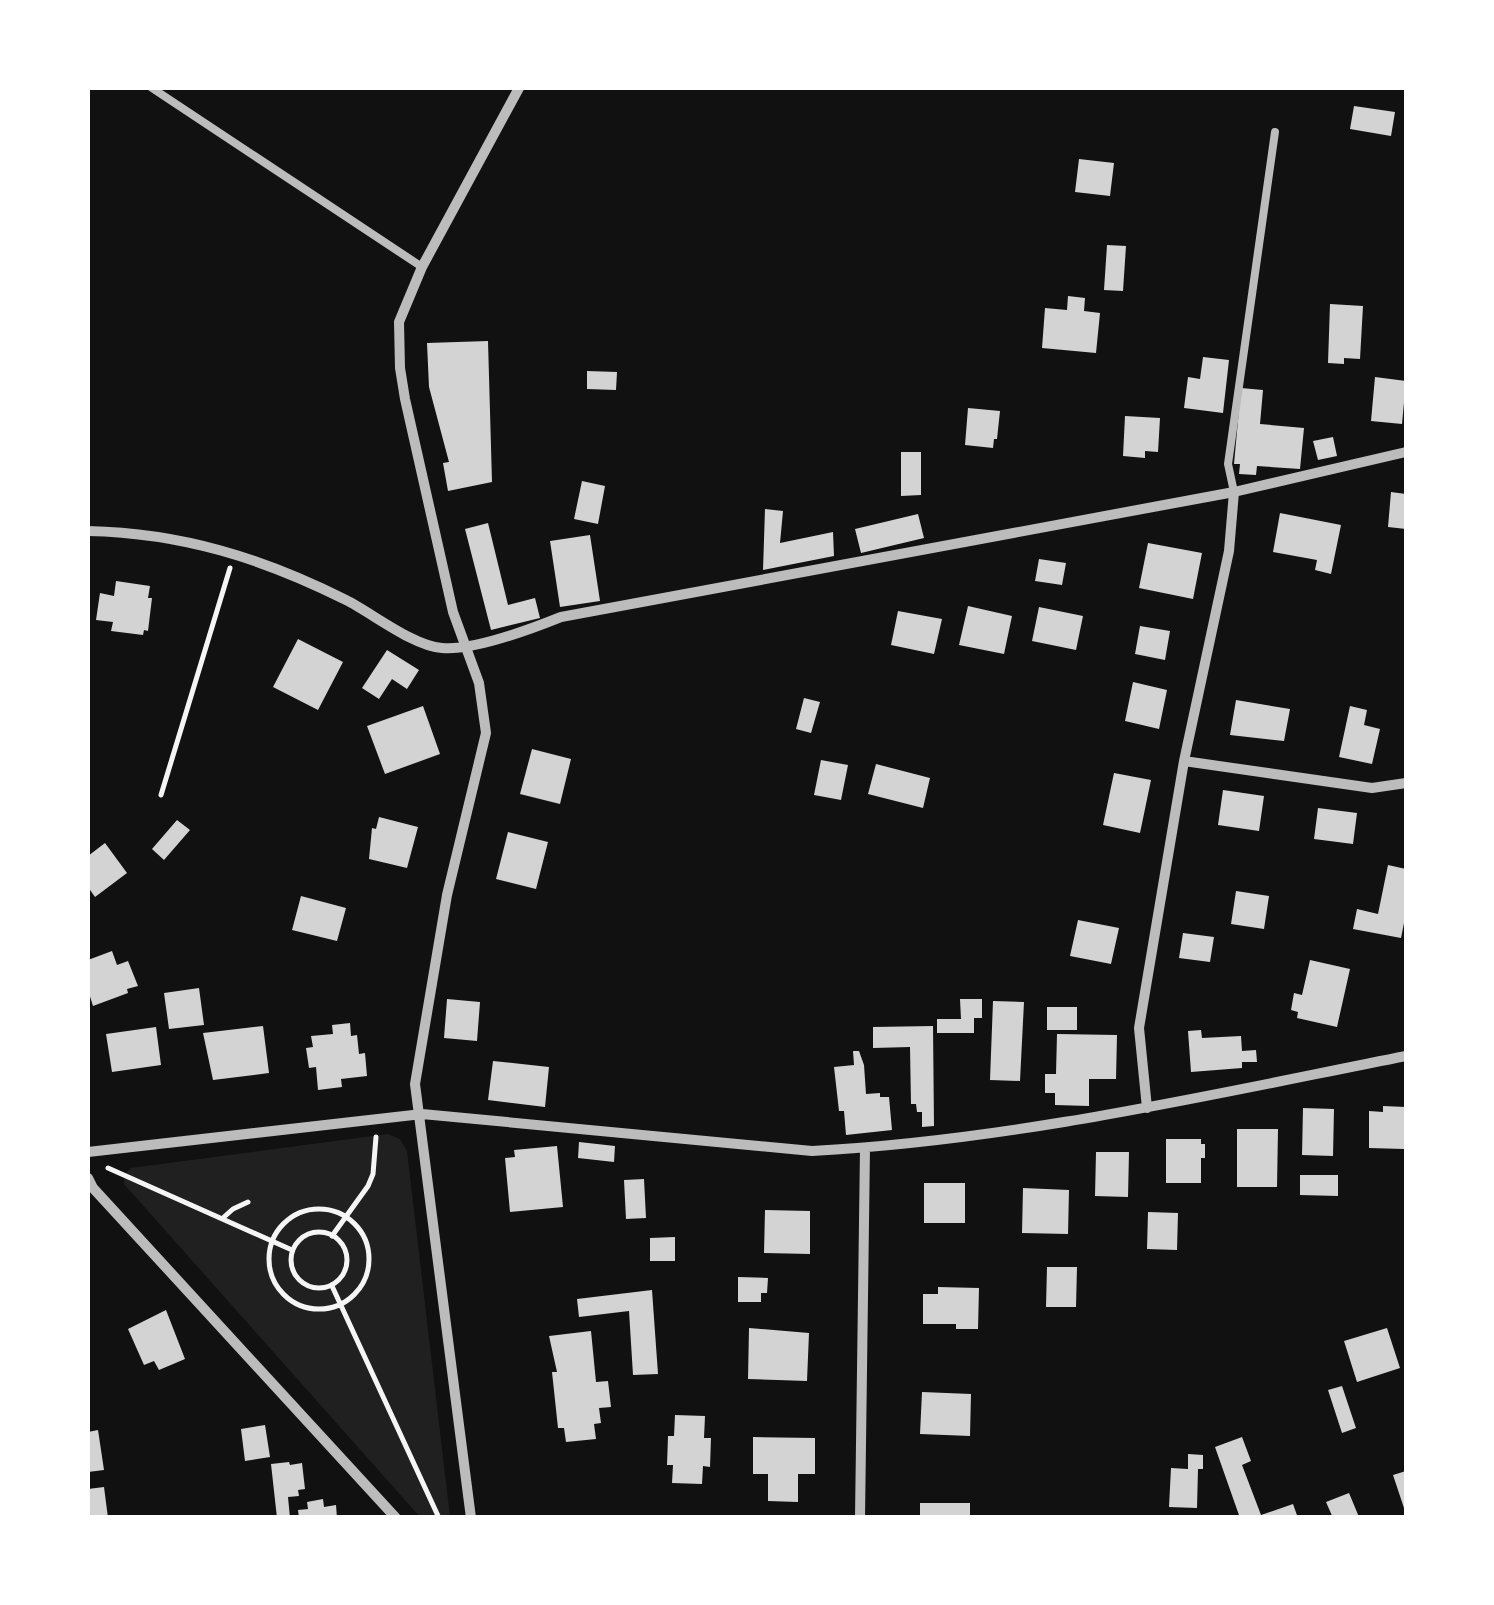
<svg xmlns="http://www.w3.org/2000/svg" width="1494" height="1605" viewBox="0 0 1494 1605" font-family="Montserrat,sans-serif">
<style>
.green{fill:#202020}
.building{fill:#d3d3d3}
.lines{fill:none;stroke-linecap:round;stroke-linejoin:round}
.path{stroke:#f5f5f5;stroke-width:5}
.service{stroke:#bcbcbc;stroke-width:8}
.minor{stroke:#bcbcbc;stroke-width:10}
</style>
<rect width="100%" height="100%" fill="#111"/>
<path class="green" d="M388,1134L400,1139L407,1151L450,1517H420L124,1184L125,1174L131,1168Z"/>
<path class="building" d="M1354,106L1395,112L1391,136L1350,129Z
M1079,159L1114,163L1110,196L1075,192Z
M1107,245L1126,246L1123,291L1104,290Z
M1068,296L1085,298L1084,311L1100,313L1096,353L1042,348L1045,308L1067,310Z
M1330,304L1363,306L1360,359L1344,358V364L1328,363Z
M488,341L492,482L448,491L443,463L449,462L429,387L427,343Z
M1203,357L1229,360L1223,413L1184,408L1188,377L1200,379Z
M587,371L617,372L616,390L587,389Z
M1375,377L1406,381L1402,424L1371,421Z
M1241,388L1263,390L1260,424L1304,428L1300,469L1257,466L1256,475L1239,474L1240,464H1234Z
M968,408L1000,411L997,439H994L993,448L965,445Z
M1125,416L1160,418L1158,452L1145,451V458L1123,456Z
M1333,437L1337,456L1318,460L1313,441Z
M901,452H921V495L901,496Z
M582,481L605,486L598,524L574,519Z
M1391,492L1406,494V529L1388,527Z
M765,509L783,511L780,543L833,532L834,556L763,570Z
M1280,513L1341,525L1331,574L1315,570L1317,560L1273,552Z
M918,514L924,538L861,553L855,529Z
M488,523L508,605L535,598L540,618L491,630L465,529Z
M590,535L600,601L560,607L550,541Z
M1148,543L1202,553L1193,599L1139,588Z
M1039,559L1066,563L1062,585L1035,581Z
M116,581L150,586L148,598H152L148,631L144,630L143,635L111,631L113,622L96,620L100,593L114,596Z
M968,606L1012,616L1004,654L959,645Z
M1039,607L1083,616L1076,650L1032,641Z
M898,611L942,619L934,654L891,645Z
M1140,626L1170,631L1165,660L1135,654Z
M298,639L343,662L318,710L273,687Z
M387,650L419,670L407,689L392,679L379,699L362,688Z
M1133,682L1167,690L1159,729L1125,721Z
M804,698L820,702L811,733L796,729Z
M1236,700L1290,709L1284,741L1230,735Z
M423,706L440,754L385,774L367,726Z
M1350,706L1367,710L1364,725L1380,729L1372,764L1339,757Z
M532,749L571,759L560,804L520,794Z
M821,760L848,765L841,800L814,795Z
M876,764L930,778L923,808L868,794Z
M1114,773L1151,780L1140,833L1103,825Z
M1223,790L1264,796L1259,831L1218,825Z
M1318,808L1357,813L1353,844L1314,839Z
M379,817L418,827L407,868L369,859L372,828L376,829Z
M177,820L190,830L164,860L152,849Z
M508,832L548,842L536,889L496,879Z
M105,843L127,873L95,897L88,887V856Z
M1388,865L1406,869V913L1401,938L1353,929L1357,909L1378,914Z
M1236,891L1269,896L1264,929L1231,924Z
M301,896L346,908L337,941L292,930Z
M1078,920L1119,928L1111,964L1070,956Z
M1183,933L1214,937L1210,962L1179,958Z
M112,951L117,965L128,961L138,986L127,989L128,993L93,1006L88,990V960Z
M1310,960L1350,969L1337,1027L1297,1018L1298,1012L1291,1010L1294,993L1302,995Z
M199,988L204,1025L169,1029L164,993Z
M447,999L480,1002L477,1041L444,1038Z
M960,999H982V1018H974V1033H937V1019H961Z
M993,1001L1024,1002L1020,1081L990,1080Z
M1047,1007H1077V1030H1047Z
M350,1023L351,1036L357,1035L359,1054L365,1053L367,1076L341,1079L342,1087L318,1090L316,1067L309,1068L306,1048L313,1047L311,1036L333,1034L332,1025Z
M263,1026L269,1073L213,1080L203,1033Z
M933,1026L934,1126L922,1127V1112H917L916,1104H911L910,1047L873,1048V1027Z
M156,1027L161,1065L112,1072L106,1034Z
M1201,1030L1202,1038L1241,1036L1242,1051L1256,1050L1257,1062H1242V1068L1191,1072L1188,1031Z
M1057,1034L1117,1035L1116,1079H1089V1106L1055,1105V1093H1045V1074H1056Z
M853,1051H859L864,1065L866,1094L880,1093V1097H889L892,1130L846,1135L844,1111H839L834,1067L854,1065Z
M493,1061L549,1067L545,1107L488,1100Z
M1383,1106L1406,1107L1404,1149L1369,1148V1111L1383,1112Z
M1303,1108L1334,1109L1333,1156L1302,1155Z
M1237,1129H1278L1277,1187H1237Z
M1166,1139H1201V1144H1205V1158H1201V1183H1166Z
M579,1142L615,1146L614,1162L578,1158Z
M557,1146L563,1207L510,1212L505,1158L515,1157L514,1150Z
M1096,1152H1129L1128,1197L1095,1196Z
M1300,1175H1338V1196L1300,1195Z
M644,1179L646,1218L626,1219L624,1180Z
M924,1183H965V1223H924Z
M1023,1188L1069,1190L1068,1234L1022,1233Z
M765,1210L810,1211V1254L764,1253Z
M1148,1212L1178,1213L1177,1250L1147,1249Z
M675,1237V1261H650V1238Z
M1047,1267H1077L1076,1307H1046Z
M738,1277L768,1278L767,1293H761V1302H738Z
M938,1287L979,1288L978,1329H956V1324H923V1294H938Z
M652,1290L658,1374L633,1375L629,1311L579,1317L577,1299Z
M166,1310L185,1359L159,1370L154,1361L144,1365L128,1329Z
M749,1328L809,1333L807,1381L748,1379Z
M1387,1328L1400,1368L1357,1382L1344,1341Z
M591,1331L596,1382L608,1381L611,1407L599,1408L601,1423L594,1424L596,1439L566,1442L564,1428H558L552,1372H557L549,1336Z
M1342,1386L1356,1428L1342,1433L1328,1390Z
M922,1392L971,1394L970,1436L920,1434Z
M675,1415L705,1416L704,1438H711L710,1467L703,1466L702,1484L672,1483L673,1465H667L668,1436H674Z
M265,1425L270,1457L245,1461L241,1429Z
M98,1430L104,1470L88,1472V1432Z
M753,1437L815,1438V1474H798V1502L768,1501V1474H753Z
M1242,1437L1251,1461L1242,1465L1261,1515L1293,1504L1298,1518H1240L1215,1447Z
M1188,1454L1203,1455V1469H1198L1197,1508L1169,1507L1171,1468L1188,1469Z
M289,1462L290,1465L302,1463L305,1489L298,1490L299,1496L288,1497L290,1518H277L271,1464Z
M1406,1471V1514L1393,1475Z
M104,1487L108,1518H88V1489Z
M1349,1493L1359,1517L1333,1518L1326,1502Z
M323,1499L324,1507L336,1505L337,1518H299L298,1510L308,1509L307,1502Z
M920,1503H970V1518H920Z"/>
<g class="lines">
<path class="path" d="M161,795L230,568
M108,1168L292,1250
M269 1259a50 50 0 1 1 100 0a50 50 0 1 1-100 0Z
M224,1217L233,1209L248,1202
M291 1260a28 28 0 1 1 56 0a28 28 0 1 1-56 0Z
M332,1236L368,1186L373,1174L376,1137
M332,1286L439,1518"/>
<path class="service" d="M152,88L422,267
M1234,492L1228,464L1275,132"/>
<path class="minor" d="M88,531C182,533 262,558 346,600C372,613 413,646 442,648C474,651 531,629 561,617L1234,492L1406,452
M1184,761L1372,788L1406,783
M1147,1108L1139,1028L1184,761L1229,551L1234,492
M88,1152L422,1114L812,1151C1014,1140 1209,1095 1406,1056
M88,1178L93,1188L396,1518
M471,1518L415,1084L447,895L486,733L479,683L453,612L405,399L400,368L399,322L422,267L519,88
M860,1518L865,1148"/>
</g>
<rect width="1494" height="1605" fill="none" stroke="#ffffff" stroke-width="180"/>
</svg>
